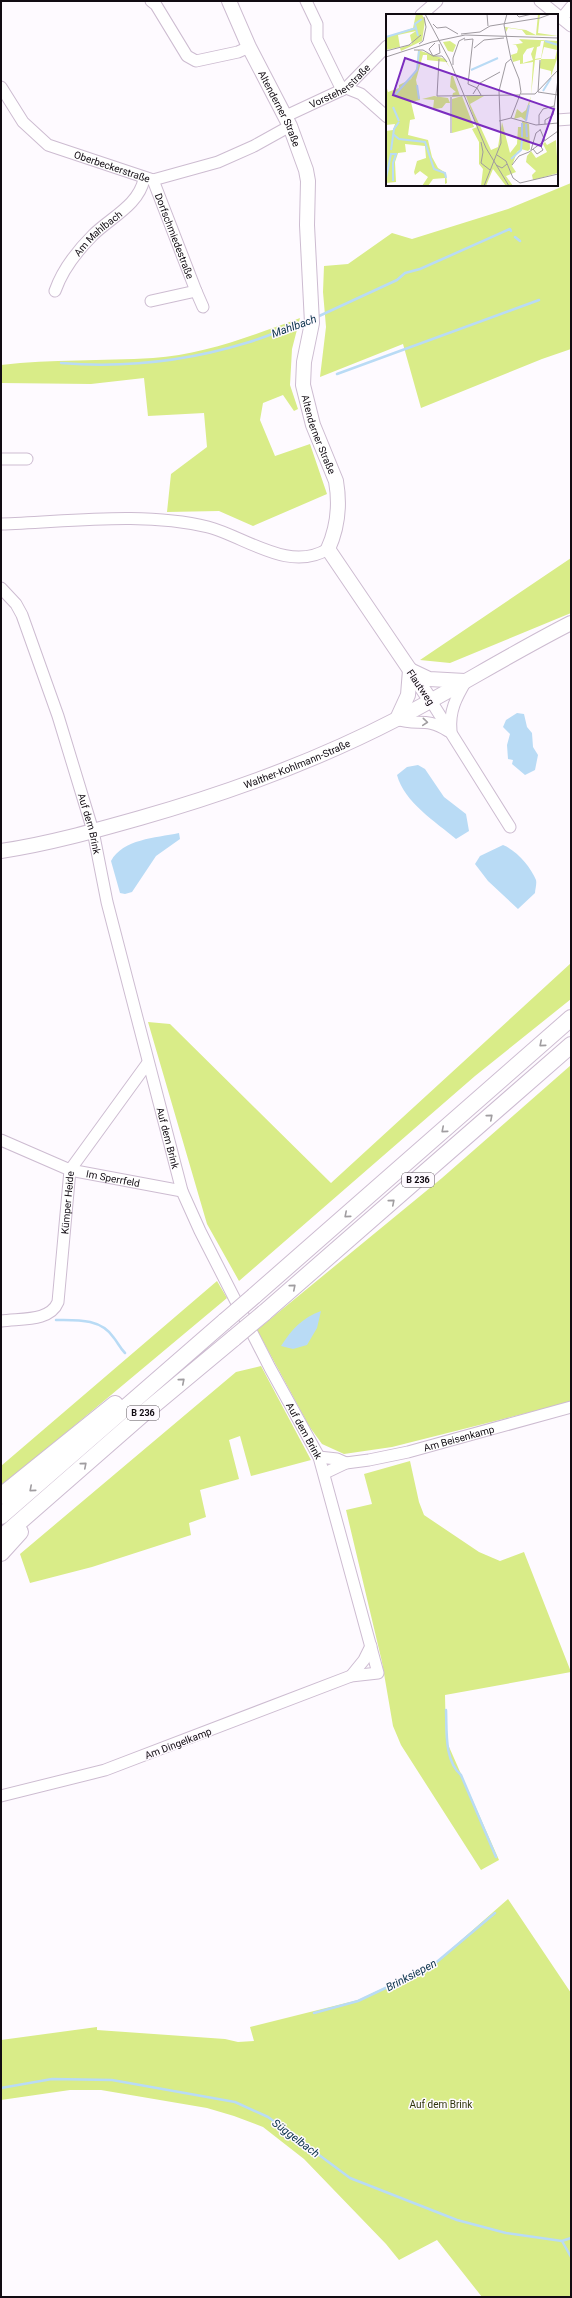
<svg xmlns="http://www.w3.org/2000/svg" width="572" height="2298" viewBox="0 0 572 2298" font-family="Roboto,sans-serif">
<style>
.green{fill:#d9ec88}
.water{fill:#b9dbf5}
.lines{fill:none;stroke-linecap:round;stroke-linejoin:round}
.stream{stroke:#b9dbf5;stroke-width:2.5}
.minor-casing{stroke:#cdbcd1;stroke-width:13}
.major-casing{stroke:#cdbcd1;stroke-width:16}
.highway-casing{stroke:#cdbcd1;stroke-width:18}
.minor{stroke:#fff;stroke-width:11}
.major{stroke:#fff;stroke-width:14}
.highway{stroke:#fff;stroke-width:16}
.highway-bridge-casing{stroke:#cdbcd1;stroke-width:18;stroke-linecap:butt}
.highway-bridge{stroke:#fff;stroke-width:16}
.oneway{stroke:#a09da0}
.labels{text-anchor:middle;stroke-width:3;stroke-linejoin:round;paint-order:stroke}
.shield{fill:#fefaff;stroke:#585359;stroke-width:1}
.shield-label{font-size:9px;font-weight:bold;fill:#110b12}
.street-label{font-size:10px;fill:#110b12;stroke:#fefaff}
.park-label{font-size:10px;fill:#2f350b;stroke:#fefaff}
.water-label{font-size:11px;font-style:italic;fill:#072f49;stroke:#fefaff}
.inset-river{fill:none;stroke:#b9dbf5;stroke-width:2}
.inset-road{fill:none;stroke:#9f9aa0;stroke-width:1}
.view{fill:#7b2cbf;fill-opacity:0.15;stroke:#7b2cbf;stroke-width:2}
.inset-edge{fill:none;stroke:#110b12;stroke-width:2}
</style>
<rect width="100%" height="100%" fill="#fefaff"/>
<path class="green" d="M571,183V349L542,359L421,408L403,344L320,377L326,327L323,292L324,266L348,264L392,233L412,239L508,209Z
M300,318L292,349L290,385L298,409L294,411L283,395L263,403L260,420L275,456L310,444L327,494L253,526L219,511L167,512L171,474L207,447L204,413L148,416L144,378L91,384L1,383V365C52,359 102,361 153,358C203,355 254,335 300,318Z
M571,558V613L450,663L420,660Z
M571,963V999L475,1076L239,1281L207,1224L148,1022L170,1024L331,1183Z
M571,1065V1402L392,1447L344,1454L322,1444L309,1426L257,1330L442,1178Z
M217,1281L227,1298L1,1487V1466Z
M261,1366L311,1460L251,1476L240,1436L229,1440L239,1479L200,1490L206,1517L189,1523L191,1535L92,1567L30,1583L20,1554L236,1372Z
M410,1461L419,1502L424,1515L479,1552L500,1561L524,1552L571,1672L445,1695L446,1740L499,1860L481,1870L401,1745L393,1726L382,1662L346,1510L372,1504L364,1474Z
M508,1899L571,1993V2297H482L437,2240L399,2260L386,2244L304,2159L263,2127L234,2116L207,2108L101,2090H70L1,2100V2040L97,2027V2030L225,2039L238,2042L254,2041L250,2027L358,2000L434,1964Z"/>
<path class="water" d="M517,713L524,714L527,727L532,733L533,747L538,755L535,770L525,775L512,764L513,760L508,759L507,745L510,734L503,727L506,720Z
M418,765L425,769L444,797L466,814L469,831L456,839C436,822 404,802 397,775L407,767Z
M179,833L180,839L156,856L132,892L125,894L120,893L111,861C123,839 155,838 179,833Z
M503,845C516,850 531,867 536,880C537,884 535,890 535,893L518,909L488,881L475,864L480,856Z
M321,1311L317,1328L307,1345L293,1349L281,1346C292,1329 302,1318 321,1311Z"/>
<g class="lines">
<path class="stream" d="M515,237L520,241
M317,317L397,280L405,273L420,269L510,229L511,231
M61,363C123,368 187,361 246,343C267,337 286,328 306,321
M337,374L539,300
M56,1320C76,1320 101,1318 114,1338C118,1343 120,1348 125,1353
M446,1710C447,1731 444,1760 461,1775L496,1857
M314,2013L358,2001L432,1966L495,1913
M1,2088L52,2079L112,2080L235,2102L268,2117L350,2178L457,2220L506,2233L562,2241L571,2257
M562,2241L571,2238"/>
<defs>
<g id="minor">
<path d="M151,1L156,5L187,56L196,61L238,52L249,47"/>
<path d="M306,1L317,24V39L342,90"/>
<path d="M540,1L571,26"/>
<path d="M421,15L437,1"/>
<path d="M562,18L571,7"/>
<path id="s1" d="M1,87L23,122L48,145L153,180L218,162L254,146L290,126"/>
<path d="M346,88L361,94L387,117"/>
<path id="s2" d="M286,116L346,88L387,46"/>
<path d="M557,120L571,119"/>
<path id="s3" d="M153,180L196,291"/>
<path id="s4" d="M55,291C62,271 78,250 93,235C110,218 139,205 144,179"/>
<path d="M151,301L196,291L203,307"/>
<path d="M1,459H27"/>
<path d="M1,524C67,522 143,511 208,527C246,537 289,573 328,549"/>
<path id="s5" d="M1,588L16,604L22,615L58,716L93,831L107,902L182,1191L200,1231L270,1368L319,1457L378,1673L351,1676L105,1770L1,1796"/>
<path d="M431,701L510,827"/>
<path d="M397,719C417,727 425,716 448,731"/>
<path d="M451,731C449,711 456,698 466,681"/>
<path id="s6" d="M1,1140L70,1170L182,1191"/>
<path id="s7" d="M1,1321C20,1318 50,1322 58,1302L70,1170L147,1064"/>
<path d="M319,1457L337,1459L346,1463"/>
<path id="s8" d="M325,1473L346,1463L369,1460L408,1452L571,1407"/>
<path d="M351,1676L364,1660L371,1646"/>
</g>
<g id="major">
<path id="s9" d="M229,1L249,47L290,126L306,170L308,181L307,225L312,323L304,362L303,385L313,425L336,481C340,504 338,527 328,549L431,701"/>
<path d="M410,670L429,679L465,681"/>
<path d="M397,719L408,695L410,670"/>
<path id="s10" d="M1,851C48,844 94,831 140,818C228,793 316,761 397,719C456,688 512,653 571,623"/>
</g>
<path id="highway" d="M254,1296L571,1018
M264,1313L571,1045
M1,1496L115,1404
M1,1516L225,1321
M1,1538L144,1413L234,1338
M1,1553L20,1532"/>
</defs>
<use href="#minor" class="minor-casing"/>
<use href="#major" class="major-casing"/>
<use href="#highway" class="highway-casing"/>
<use href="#minor" class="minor"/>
<use href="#major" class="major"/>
<use href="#highway" class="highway"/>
<defs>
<path id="highway-bridge" d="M225,1321L254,1296
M234,1338L264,1313"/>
</defs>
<use href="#highway-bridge" class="highway-bridge-casing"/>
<use href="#highway-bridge" class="highway-bridge"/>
</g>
<defs><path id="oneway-chevron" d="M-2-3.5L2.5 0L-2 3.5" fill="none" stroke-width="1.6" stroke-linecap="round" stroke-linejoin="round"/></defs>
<g class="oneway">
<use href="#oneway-chevron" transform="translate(425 722) rotate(5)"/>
<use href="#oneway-chevron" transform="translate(542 1044) rotate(139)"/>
<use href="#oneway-chevron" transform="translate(490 1117) rotate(-41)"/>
<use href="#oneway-chevron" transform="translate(444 1130) rotate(139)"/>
<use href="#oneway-chevron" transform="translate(392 1202) rotate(-41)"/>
<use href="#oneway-chevron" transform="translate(347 1215) rotate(139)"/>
<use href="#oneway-chevron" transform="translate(293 1287) rotate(-41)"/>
<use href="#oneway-chevron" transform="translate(182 1381) rotate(-40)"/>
<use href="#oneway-chevron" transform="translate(84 1465) rotate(-41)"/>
<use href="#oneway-chevron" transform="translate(32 1489) rotate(139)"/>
</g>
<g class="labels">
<g class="shield">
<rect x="402" y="1173" width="32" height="14" rx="3"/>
<rect x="127" y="1406" width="32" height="14" rx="3"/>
</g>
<g class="shield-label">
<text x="418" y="1183">B 236</text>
<text x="143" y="1416">B 236</text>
</g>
<g class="street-label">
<text dy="4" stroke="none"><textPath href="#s2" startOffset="62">Vorsteherstraße</textPath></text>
<text dy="4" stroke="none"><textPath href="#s9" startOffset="119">Altenderner Straße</textPath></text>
<text dy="4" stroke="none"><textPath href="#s1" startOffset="143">Oberbeckerstraße</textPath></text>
<text dy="4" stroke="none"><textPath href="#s4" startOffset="73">Am Mahlbach</textPath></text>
<text dy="4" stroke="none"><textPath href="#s3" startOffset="60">Dorfschmiedestraße</textPath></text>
<text dy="4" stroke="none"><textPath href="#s9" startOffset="454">Altenderner Straße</textPath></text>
<text transform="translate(421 687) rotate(56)" y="4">Flautweg</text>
<text dy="4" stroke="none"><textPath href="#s10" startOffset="309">Walther-Kohlmann-Straße</textPath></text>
<text dy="4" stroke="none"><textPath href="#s5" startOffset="254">Auf dem Brink</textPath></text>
<text dy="4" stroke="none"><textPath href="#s5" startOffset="578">Auf dem Brink</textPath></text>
<text dy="4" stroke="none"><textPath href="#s6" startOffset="119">Im Sperrfeld</textPath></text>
<text dy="4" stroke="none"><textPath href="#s7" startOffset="163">Kümper Heide</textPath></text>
<text dy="4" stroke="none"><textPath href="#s5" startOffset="902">Auf dem Brink</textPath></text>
<text dy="4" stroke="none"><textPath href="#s8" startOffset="139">Am Beisenkamp</textPath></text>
<text transform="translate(178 1743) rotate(-21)" y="4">Am Dingelkamp</text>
</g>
<g class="park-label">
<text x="441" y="2108">Auf dem Brink</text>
</g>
<g class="water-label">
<text transform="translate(294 326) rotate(-20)" y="4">Mahlbach</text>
<text transform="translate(411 1975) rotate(-28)" y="4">Brinksiepen</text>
<text transform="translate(296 2138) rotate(37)" y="4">Süggelbach</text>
</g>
</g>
<g transform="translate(386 14)">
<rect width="172" height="172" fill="#fefaff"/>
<path d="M30,0H36L39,7L36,27L15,37L14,34L26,30L24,21L30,17L12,21L14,33L0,36V23L27,14ZM152,0H154L152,19L172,22L140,21L136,16L122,14L120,18L119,13L140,16L150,21ZM133,25L172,27V42L165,62V57L153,54L155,45L149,46L145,81L147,48L134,50V46L127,48L125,41L131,39L132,35L130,31H126L137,29ZM155,27H158L155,44L149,45L151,33L154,32ZM148,33L145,40L147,46L137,49V41L141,35ZM158,33L171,36L169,45H155ZM64,27L70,31L67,38L62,37L57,28ZM32,36L59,45L64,54L60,48L41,46V41H37L30,66L34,86L25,88L29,105L24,106L22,121L42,126L46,143L52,154L60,159L61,169L59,170V164L47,165L42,172H36L42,163L34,157L29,161L28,158L31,147L40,144L39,132L19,130L20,138L12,139L9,148L10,168L0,169V117L7,116L9,110L0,111V71L2,78L13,74V71L25,65L31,53ZM65,62H67L74,82L66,83L67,79L70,78L64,73ZM48,82L62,84L64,89H60L56,94L47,95L48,86L36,85ZM76,82L88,113L66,119V85ZM80,82H98L84,90L105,136L112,133L116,108L124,139L131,130L132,113H136V107L143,110L144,135L142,137L135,135L131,138L126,152L130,158L120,162L127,172H120L107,155L100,172H95L97,155L93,150V128L86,115L91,113ZM145,82L140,107L135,103L128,105L131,95L136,99L140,96ZM170,126L172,159L147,166L146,161L150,157L140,148L141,142L145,137L150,144L161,138L157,130L159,128L161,131Z" fill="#d9ec88" fill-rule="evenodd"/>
<path class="inset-river" d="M32,22L29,10L36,5M0,23L30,14M159,27L172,31M85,56L112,44M31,71L33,85M157,77L165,64M8,82L31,56L33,37M7,93L13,107M140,107L143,91M136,109V123M140,110L141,123M7,120L13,125L39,128L48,155L59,159L60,164M5,136L8,115L13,108M125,145L135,136L136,126M0,164L5,140H10L7,149V167"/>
<path class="inset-road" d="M39,0L63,45L100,134L123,172M101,0L102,12M130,0L133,3L146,0M47,10L51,14L60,13L72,20M75,20L94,18L104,12L154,4L165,0M78,26L87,25L82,70L91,74L95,81M49,29L43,35L47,42L54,39L53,30M33,30L37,27L40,13L38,3M88,34L98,26L118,24M28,36H37L47,42H56L61,48M0,37L23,31L35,21M0,43L46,28L79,21L172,24M53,45L51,82L134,81M67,51V44L73,27L79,24M152,78L154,46M152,78L172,81M87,80L94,69L114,58M135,80H149L172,56M125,104L135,78L133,65L125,45M113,107L125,104L150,111L172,109M159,110V106L167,101L172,65M153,111V101L157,95L168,92M154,115L159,127M65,119V83M95,128L97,138L95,149L104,156M147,135L151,140L157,136L154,131M145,136L150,119L154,116M111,141L120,147L127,164L134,169L172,160M110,151L116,154L121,150M126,151L133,142L143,138L172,117M98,172L115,129L113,77L120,49L125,45L118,11L121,0"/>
<path class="view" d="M19,44L168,95L155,132L7,81Z"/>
<rect width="172" height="172" class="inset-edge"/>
</g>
<rect width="572" height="2298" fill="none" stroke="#110b12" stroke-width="4"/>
</svg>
